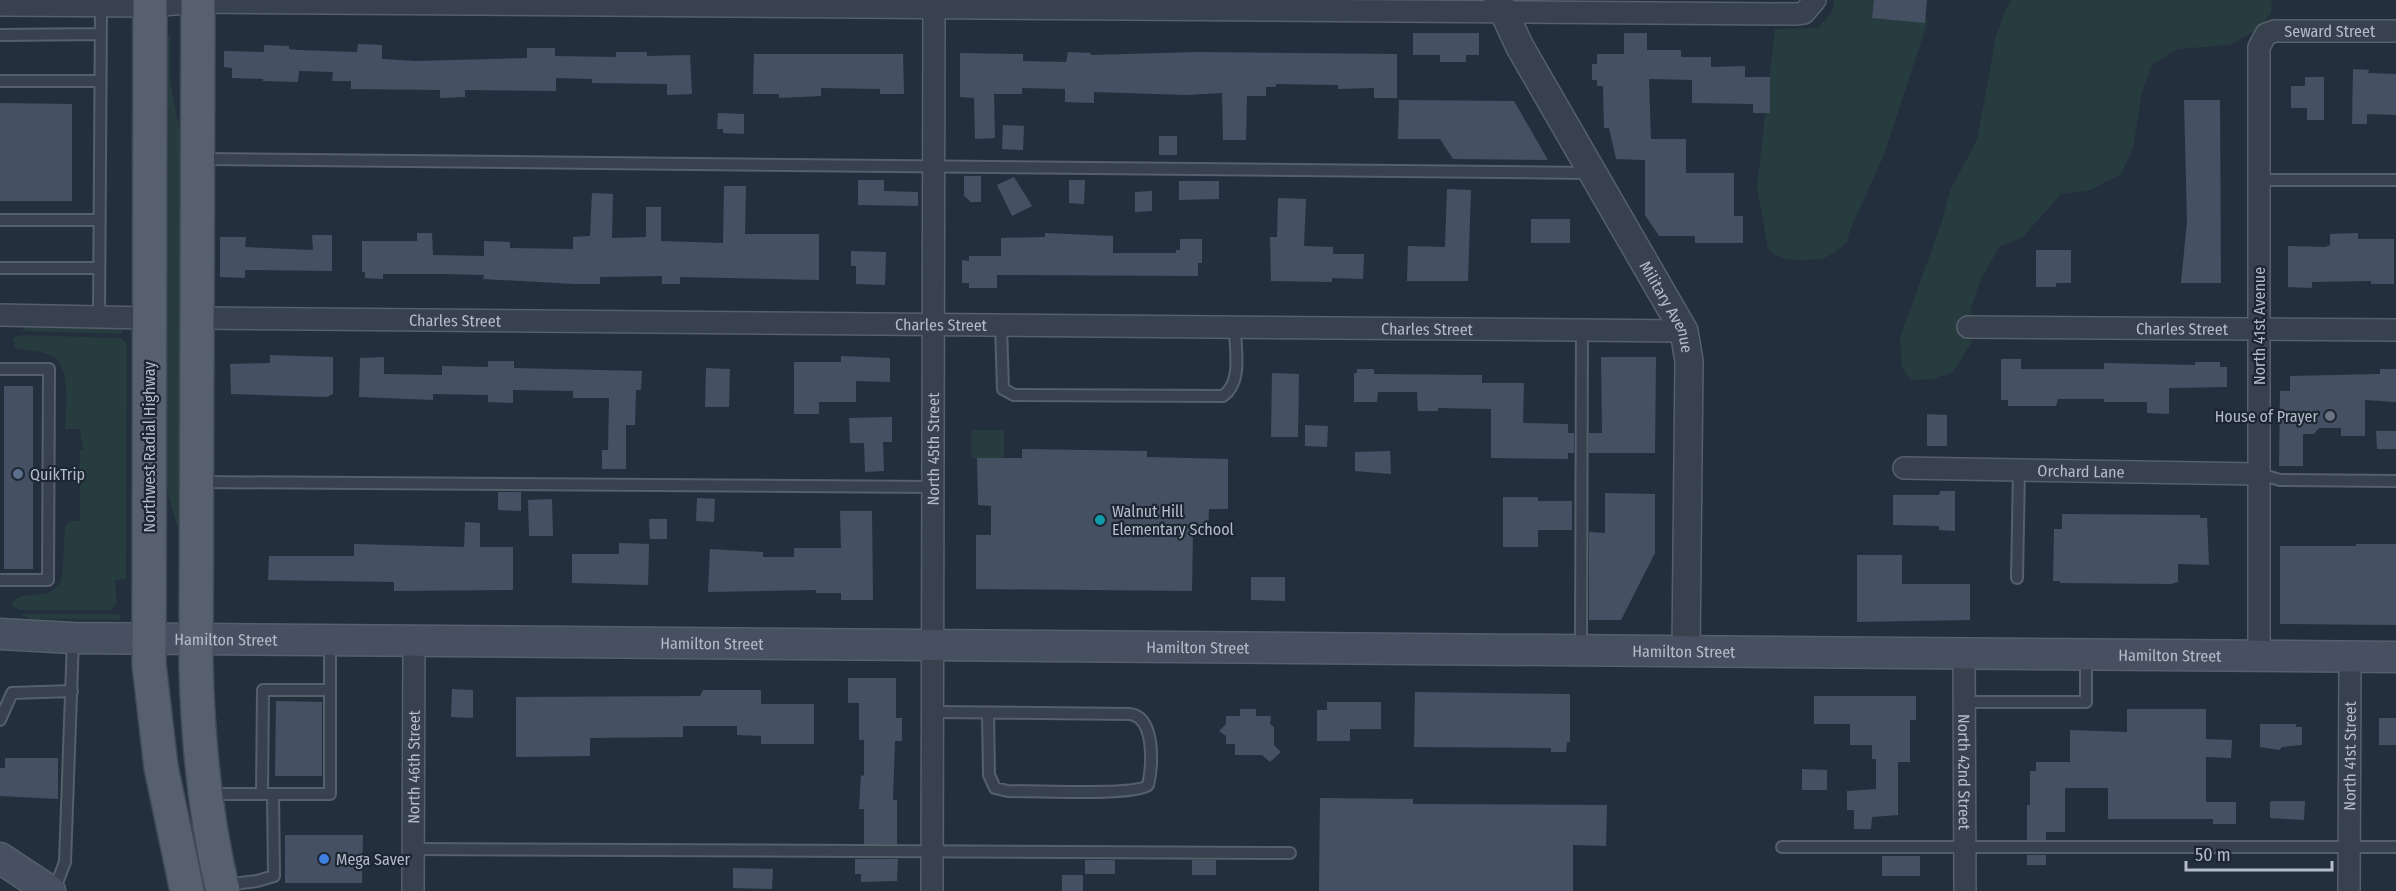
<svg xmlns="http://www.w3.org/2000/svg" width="2396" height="891" viewBox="0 0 2396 891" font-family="'Fira Sans Condensed',sans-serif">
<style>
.green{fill:#263c3f}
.building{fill:#455162}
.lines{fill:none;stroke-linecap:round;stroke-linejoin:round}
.service-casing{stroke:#565f6c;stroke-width:14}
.minor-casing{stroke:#565f6c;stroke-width:24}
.tertiary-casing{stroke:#565f6c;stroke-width:30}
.secondary-casing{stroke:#565f6c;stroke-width:33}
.primary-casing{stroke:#414a57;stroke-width:36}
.service{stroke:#38414e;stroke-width:10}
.minor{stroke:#38414e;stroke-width:21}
.tertiary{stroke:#38414e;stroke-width:27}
.secondary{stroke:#465061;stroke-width:30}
.primary{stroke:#56606e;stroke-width:33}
.worship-dot{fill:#6b7280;stroke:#1d2633;stroke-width:2}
.service-dot{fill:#5c6f8a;stroke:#1d2633;stroke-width:2}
.culture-dot{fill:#0f9aa8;stroke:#1d2633;stroke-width:2}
.shop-dot{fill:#3f7fe0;stroke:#1d2633;stroke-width:2}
.labels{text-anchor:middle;stroke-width:4.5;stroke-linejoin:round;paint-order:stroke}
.street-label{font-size:16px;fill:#b4bcc9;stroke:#1d2633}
.poi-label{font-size:16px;fill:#b4bcc9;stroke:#1d2633;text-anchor:start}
</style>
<rect width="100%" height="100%" fill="#242f3e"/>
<path class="green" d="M1834,0H1877L1928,20L1884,155L1850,230L1847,243C1840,248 1831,256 1823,258C1808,261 1778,262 1768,249L1757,187L1775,29L1817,28L1832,13Z
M2012,0H2272L2271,13L2258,29L2230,45L2178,49L2152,65L2142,92L2133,148L2121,174L2091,190L2061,194L2023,237L1999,247L1980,281L1971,308L1972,342L1953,372L1932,379L1911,380L1902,368L1900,338L1942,221L1950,190L1977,140L1996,36L2006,8Z
M170,35V83L180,133V524L177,526L164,479V36Z
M27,327L116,328L122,330L121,334L22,331Z
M21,335L120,338L127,343L126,579L115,580L117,603L110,610H19L12,606L14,601L21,596L49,593L62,581L65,526L69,521H80V450H83L80,429H65C65,408 73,366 50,355C41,351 24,350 15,348L13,338Z
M971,430H1004V458H971Z
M20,614H117L121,616L119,620L30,619Z"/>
<path class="building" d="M1874,0H1927L1925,23L1872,18Z
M1413,33H1479V55H1466V62H1440V55H1413Z
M1624,33H1647V50H1681V57H1711V67L1745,66V77H1770V113H1753V104L1692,103V80L1649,79L1651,139H1686V173H1734V216H1743V243H1695V236H1659L1645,215V160L1616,159L1609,128H1604L1603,86H1597V80H1592V64H1597V54H1624Z
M358,44L382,45V59L415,61L527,58V48H555V56L616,57V52H647V56L690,55L692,94L667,95V84L592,83V79L556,78V91L465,90V97L440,98V90L351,89V81H332L333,72L299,71L298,82L263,81V79L232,78V68L224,67V51L264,52V45L289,46V49L299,50L357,52Z
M1068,52L1091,53V55L1198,52L1397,54V98H1374V88L1338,89V85L1276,84V87H1266V96H1247L1246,140H1223L1222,93L1186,95L1094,92V103L1065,102V89L1022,88V94H994L995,138L975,139L974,98L960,97V53L1023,54V61L1066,62Z
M754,54H903L904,94H880V89L821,88V96L779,98V94H753Z
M2353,69L2369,70L2368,73L2396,74V115L2367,114V124H2352Z
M2305,77H2324V120H2307V108H2291V86H2305Z
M1399,100L1514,101L1548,160L1453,159L1440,139H1398Z
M2184,100H2220L2221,283H2181L2187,221Z
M0,103L72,104V201H0Z
M718,113L744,114V134L723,133V129H717Z
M1003,125L1024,126L1023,150L1002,149Z
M1159,136H1177V155H1159Z
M964,176H981V202H971L964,196Z
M1014,177L1032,206L1012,216L997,185Z
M858,180H884V191L918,192V206L858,205Z
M1069,180H1085L1084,204L1069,203Z
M1179,181H1219V199L1179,200Z
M724,186H746L745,234H819V280L680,277V284H662V276L600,277V284H574L483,279L484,275L444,274H383V279L365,278V272H362V241H417V233H432L433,255L484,256V241L510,242V248L573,249V237L590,236L592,193L613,194L612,238L646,237V207H661V241L723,243Z
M1447,189L1471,190L1468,281H1407L1408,246L1445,247Z
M1152,191V211L1135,212V192Z
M1278,198L1306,199L1304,246L1333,247V254H1364L1363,279L1332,278V282L1271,281L1270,237H1277Z
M1531,219H1570V243H1531Z
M1045,233L1113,236V253H1176V250H1180V239H1202V263H1198V276L997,275V288H969V283H962V260L969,261V256H1001V238L1045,237Z
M2358,233V239H2394V284H2371V281L2312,282V288L2288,287V246L2325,247L2330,245V234Z
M312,235H332V271L245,270V278L220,277V237H246L245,247L313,250Z
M2036,250H2071V283H2056V287H2036Z
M851,251L886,252L885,285L856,284V266H851Z
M270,355L333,357V394L327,397L231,394L230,364L270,363Z
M841,356L890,358V382L856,381V402H819V414H794V362H841Z
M384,357V374L442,375V366L488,367V361H514V368L642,371L641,390H636L635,425H626V469H602V450H608L609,398H573V391L513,390V403L488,402V395L433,394V400L359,397L360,358Z
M1601,357H1656L1655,453H1589V433H1602Z
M2001,359H2021V369H2104V363L2195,365V362H2220V367H2227V387L2169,388V414L2147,413V402H2104V399H2058L2056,406H2008V400H2001Z
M706,368L730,369L729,407H705Z
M1357,369H1374V374L1482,375V383H1524L1523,423L1568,424V433H1574V453H1568V459L1491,458V409L1438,408V411H1418L1417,392H1378L1377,402H1354V373H1357Z
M2380,369H2396V402L2365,400V436H2341V428H2319L2314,434H2303V466H2279L2280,391H2290V376L2380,374Z
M1272,373L1299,374L1298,437H1271Z
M4,386H33V569H4Z
M1927,414L1947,415V446H1927Z
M892,417V442H883L884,471L865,472L864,443H850L849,418Z
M1305,425L1328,426L1327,447L1305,446Z
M2376,431H2396V449H2377Z
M1022,449L1147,451V457L1228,459V509H1209L1208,530H1193L1192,591L976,589V535H991V506L978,505L977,458H1022Z
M1390,451L1391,474L1355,471V452Z
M1940,491H1955V531L1939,530V526L1893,525V495H1939Z
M498,492H521V511L498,510Z
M1605,493L1655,494V553L1621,620H1589V532L1605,533Z
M1503,497H1538V501H1572V530H1538V547H1503Z
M697,498L715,499L714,522L696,521Z
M552,499L553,536H529L528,500Z
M840,511H872L873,600H841V593H816V590L708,592L710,549L763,552V557H794V548H841Z
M2062,514L2200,515V518H2207L2209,565L2178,564V582L2171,584L2060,583V581H2053L2054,529H2062Z
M649,519H667V539H650Z
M465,522L480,523V547H513V590L394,591V582L268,580L269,556H354V544L464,547Z
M619,543L649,544L648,585L572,583V554H619Z
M2356,544H2396V625L2280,624V546H2356Z
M1857,555H1902V584H1970V620L1857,622Z
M1251,577H1285V601L1251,600Z
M848,678H896V718H902V741H895L893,800H897V844H864V809H859L861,775L864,776V740H859V703H848Z
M452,689L473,690V718L451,717Z
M703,690H761V704H814V744H761V736L737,735V726H683V737L590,738V756L516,757V697L700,696Z
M1415,692L1570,694V742H1567L1566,752H1551V748L1414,747Z
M1814,696H1916V720H1910V762H1898V815L1872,817L1871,829H1854V810H1847V791L1876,789V759H1872V745H1850V724H1814Z
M276,701L322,702V776H275Z
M1327,702H1381V729H1350V741H1317V710H1327Z
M1240,709H1256V716H1271L1270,724L1274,727V745L1281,752L1270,762L1262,755H1235V744H1226V736L1219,731L1226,724V716H1240Z
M2127,709H2206V739L2232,740L2231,758L2206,757V802H2236V824H2213V819H2108V788H2065V832H2046V840H2027V805H2030V771H2036V762H2070V730L2127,732Z
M2379,718H2396V745H2379Z
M2260,724H2296V727H2302V745L2282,747L2279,750L2260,747Z
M5,758H58V799L0,796V768H5Z
M1802,769L1827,770V790H1802Z
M1320,798L1413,799V804L1607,805L1606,846L1573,845V891H1319Z
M2273,801H2305L2304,820L2270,818V802Z
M285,835H363L362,883H285Z
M2027,855H2046V865H2027Z
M1882,856H1920V876H1882Z
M855,859H898L897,881L861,882V874H855Z
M1085,860H1115V874H1085Z
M1192,860H1216V875H1192Z
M733,868L773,869L772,889L733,888Z
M1062,875H1083V891H1062Z"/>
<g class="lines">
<defs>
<path id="service" d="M0,35L100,34
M0,81H100
M201,159L1589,173
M2259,180H2396
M0,220H99
M0,268H98
M99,317L101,5
M1001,326L1003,389L1014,395L1223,396C1243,382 1235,349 1235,328
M0,369H49L48,580H0
M2259,474L2280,480L2396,481
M199,482L933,487
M2017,578L2019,470
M1581,649L1582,330
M1964,702H2086V656
M933,712C998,713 1064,713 1130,714C1155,717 1153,766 1148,785C1138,796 1030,791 1008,791L995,788L989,775L988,713
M0,720L12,693L72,691
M208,794H330V643
M262,794L263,690H330
M1782,847H2396
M413,849L1290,853
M225,885L257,881L274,876L273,794
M54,891L65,862L73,639"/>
<g id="minor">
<path d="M0,5L150,6L198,2L1795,14L1804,13L1815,0"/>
<path d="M0,315L149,318"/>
<path id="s1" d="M197,318L1684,331"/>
<path id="s2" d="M1968,327L2396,330"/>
<path id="s3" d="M1904,468L2259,474"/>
<path id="s4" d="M1964,654L1965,891"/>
<path id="s5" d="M2259,656V47L2266,34L2275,31H2396"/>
<path id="s6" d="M413,891L414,641"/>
<path id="s7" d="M932,891L934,7"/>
<path id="s8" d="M2349,891L2350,657"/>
</g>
<g id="tertiary">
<path id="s9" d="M1498,0L1520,47L1684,331L1689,361L1686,651"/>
</g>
<g id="secondary">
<path id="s10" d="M0,634L73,638L2396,657"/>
<path d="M0,858L50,891"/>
</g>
<path id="primary" d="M150,0L149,664L161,767L187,891
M198,0L196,666C198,742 205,817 223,891"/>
</defs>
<use href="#service" class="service-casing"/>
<use href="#minor" class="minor-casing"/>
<use href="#tertiary" class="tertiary-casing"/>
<use href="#secondary" class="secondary-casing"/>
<use href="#primary" class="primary-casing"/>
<use href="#service" class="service"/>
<use href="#minor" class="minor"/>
<use href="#tertiary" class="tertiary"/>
<use href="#secondary" class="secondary"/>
<use href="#primary" class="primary"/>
</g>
<circle class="worship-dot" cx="2330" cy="416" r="6"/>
<circle class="service-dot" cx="18" cy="474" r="6"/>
<circle class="culture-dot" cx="1100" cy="520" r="6"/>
<circle class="shop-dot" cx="324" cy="859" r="6"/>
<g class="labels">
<g class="street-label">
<text dy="6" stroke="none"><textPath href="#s5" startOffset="688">Seward Street</textPath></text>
<text dy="6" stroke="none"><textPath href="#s9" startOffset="351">Military Avenue</textPath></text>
<text dy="6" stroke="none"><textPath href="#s1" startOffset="258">Charles Street</textPath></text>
<text dy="6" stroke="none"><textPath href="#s1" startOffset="744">Charles Street</textPath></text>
<text transform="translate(2259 326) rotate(-90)" y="6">North 41st Avenue</text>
<text dy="6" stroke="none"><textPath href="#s1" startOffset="1230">Charles Street</textPath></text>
<text dy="6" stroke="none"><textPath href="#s2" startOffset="214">Charles Street</textPath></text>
<text transform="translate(149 447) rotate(-90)" y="6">Northwest Radial Highway</text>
<text dy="6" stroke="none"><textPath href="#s7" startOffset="442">North 45th Street</textPath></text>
<text dy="6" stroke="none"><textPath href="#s3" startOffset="177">Orchard Lane</textPath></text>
<text dy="6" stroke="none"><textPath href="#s10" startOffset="226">Hamilton Street</textPath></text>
<text dy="6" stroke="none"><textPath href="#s10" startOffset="712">Hamilton Street</textPath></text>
<text dy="6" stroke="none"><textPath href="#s10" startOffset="1198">Hamilton Street</textPath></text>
<text dy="6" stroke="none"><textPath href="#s10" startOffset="1684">Hamilton Street</textPath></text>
<text dy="6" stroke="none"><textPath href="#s10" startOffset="2170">Hamilton Street</textPath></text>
<text dy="6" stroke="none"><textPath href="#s8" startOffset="135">North 41st Street</textPath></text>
<text dy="6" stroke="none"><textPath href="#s6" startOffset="124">North 46th Street</textPath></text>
<text dy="6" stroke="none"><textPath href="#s4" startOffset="118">North 42nd Street</textPath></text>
</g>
<g class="poi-label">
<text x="2318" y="422" text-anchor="end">House of Prayer</text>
<text x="30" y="480">QuikTrip</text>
<text x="1112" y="517">Walnut Hill<tspan x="1112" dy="18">Elementary School</tspan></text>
<text x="336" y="865">Mega Saver</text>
</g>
</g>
<path d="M2186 861v9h146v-9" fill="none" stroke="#b4bcc9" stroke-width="3"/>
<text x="2195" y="861" font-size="18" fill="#b4bcc9" stroke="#1d2633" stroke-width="4.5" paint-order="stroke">50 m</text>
</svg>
